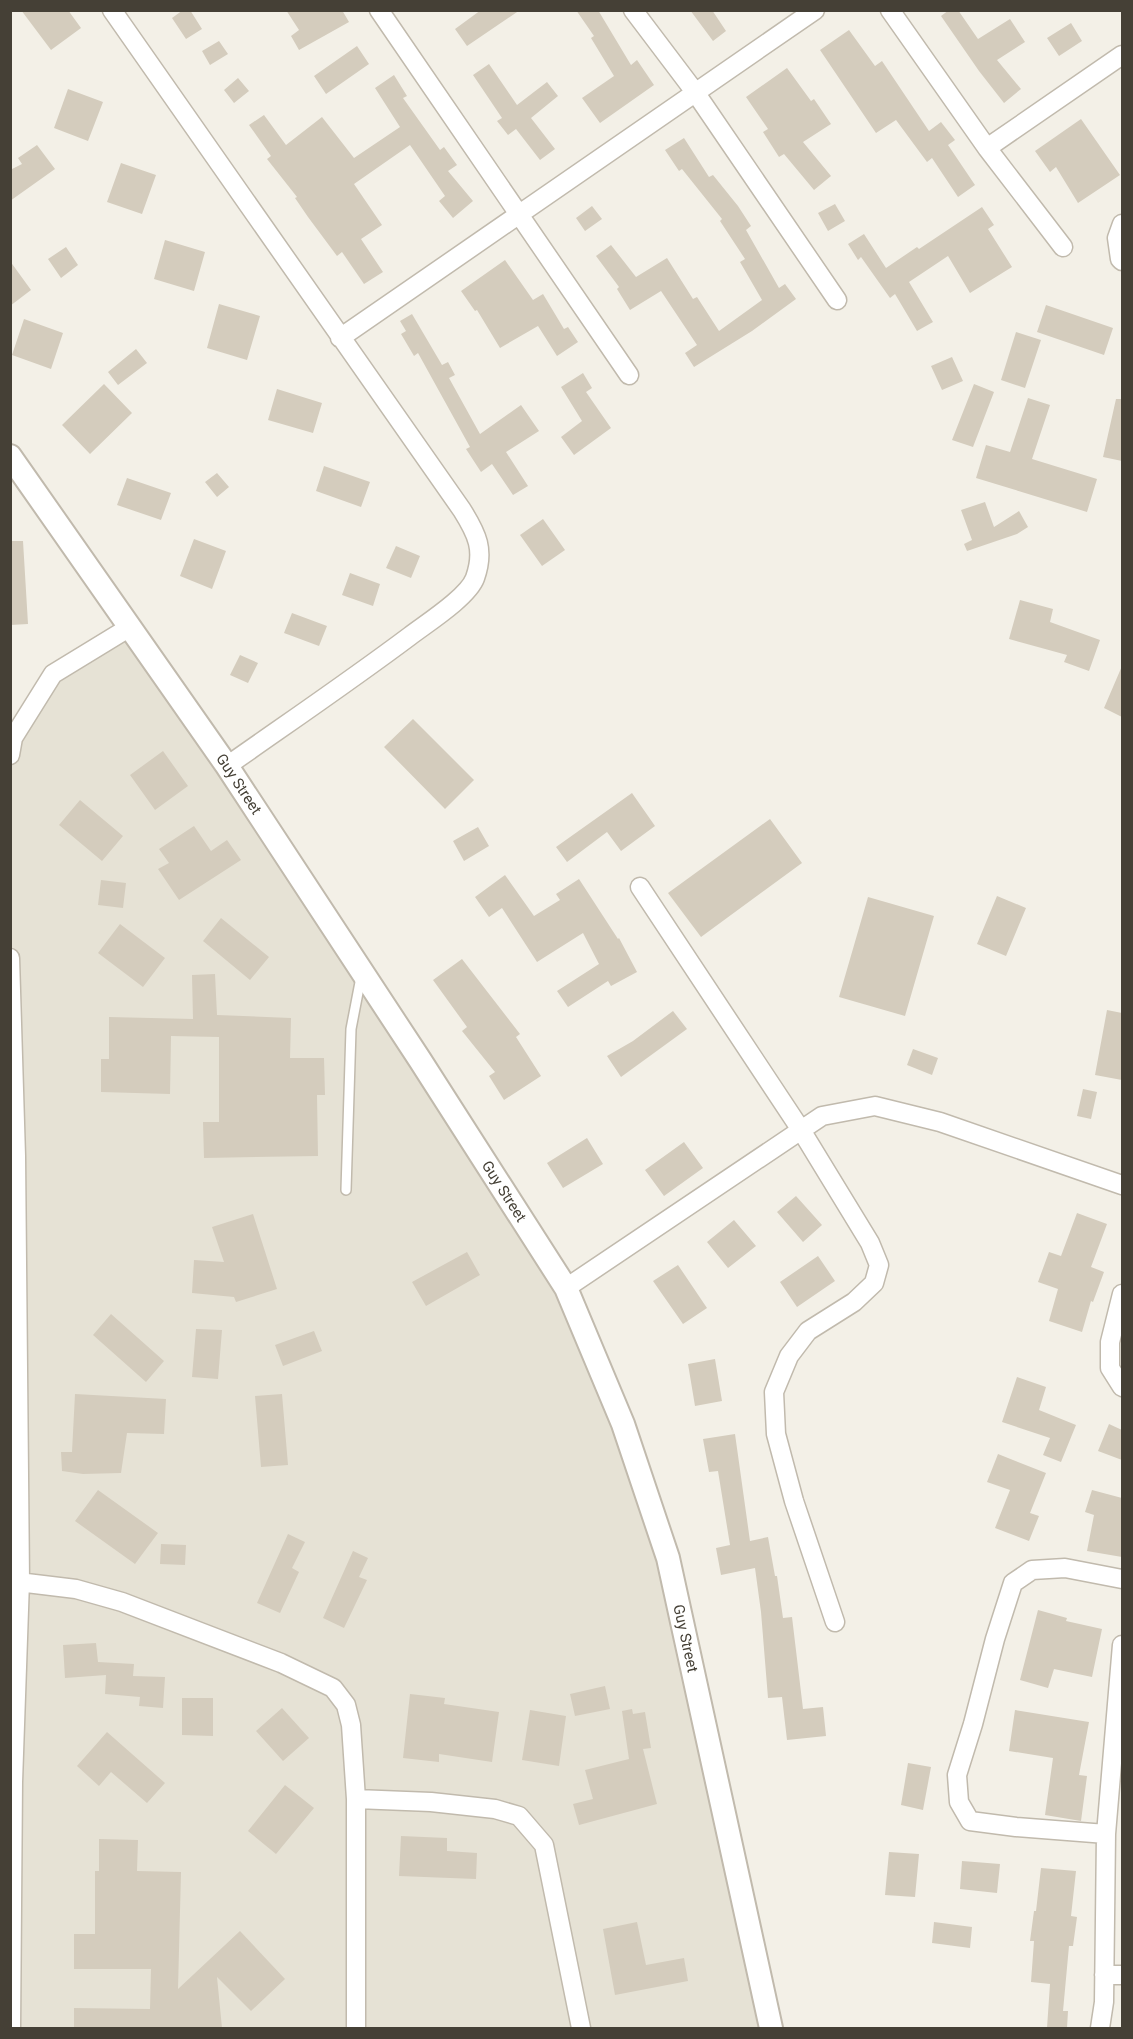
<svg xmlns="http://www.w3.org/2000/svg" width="1133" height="2039" viewBox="0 0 1133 2039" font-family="Roboto,sans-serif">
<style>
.residential{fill:#e6e2d5}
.building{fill:#d4ccbd}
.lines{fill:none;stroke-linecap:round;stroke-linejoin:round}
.service-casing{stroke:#c1baad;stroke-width:12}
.minor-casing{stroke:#c1baad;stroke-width:21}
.tertiary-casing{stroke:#c1baad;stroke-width:26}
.service{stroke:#fff;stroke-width:9}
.minor{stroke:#fff;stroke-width:18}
.tertiary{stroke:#fff;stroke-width:22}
.labels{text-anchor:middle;stroke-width:4.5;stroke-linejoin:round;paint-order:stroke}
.street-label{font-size:15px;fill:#454036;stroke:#fff}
</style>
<rect width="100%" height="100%" fill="#f3f0e7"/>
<path class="residential" d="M130,627L566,1288L668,1558L771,2028H11L10,738L45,685Z"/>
<path class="building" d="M21,10H68L81,28L51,50Z
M183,10H190L202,29L186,39L172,18Z
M286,10H342L349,22L299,50L291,36L299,30Z
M481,10H520L467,46L455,29Z
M576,10H598L631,65L637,60L654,85L600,123L582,98L614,76L591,38L594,36Z
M690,10H712L726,31L713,41Z
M949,10H958L978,39L1010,19L1025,42L997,60L1021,89L1004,103L979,71L941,16Z
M1071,23L1082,41L1059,56L1047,38Z
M849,30L875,66L882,61L929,131L941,122L955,140L948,145L975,185L958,197L932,158L927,162L896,120L876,133L820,50Z
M219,41L228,54L210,65L202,51Z
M357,46L369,64L326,94L314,76Z
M489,64L517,105L547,82L558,96L531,118L555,149L540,160L516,129L508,135L497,121L502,118L473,75Z
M787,68L811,101L814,99L831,124L803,142L831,176L814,190L784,154L779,157L763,132L768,129L746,97Z
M394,75L407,96L403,98L440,150L444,147L457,165L448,171L473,201L453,218L439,201L445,196L410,145L354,184L382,225L361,239L383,272L364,284L342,252L337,256L308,217L295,198L297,197L267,159L271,156L249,125L264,115L286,145L322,117L354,158L400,127L375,88Z
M238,78L249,91L234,103L224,90Z
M68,89L103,102L88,141L54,128Z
M1081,119L1120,175L1078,203L1056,167L1050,172L1035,151Z
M684,138L709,177L713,175L738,206L751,226L746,230L779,288L785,284L796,299L752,331L694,367L685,353L697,345L661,291L630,310L617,289L619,287L596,256L611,245L636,277L667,258L693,299L697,297L719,331L762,300L740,262L745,259L720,221L722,219L682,169L679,171L665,150Z
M37,145L55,169L10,201V170L22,164L18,158Z
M121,163L156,175L142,214L107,202Z
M835,204L845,221L828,231L818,213Z
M592,206L602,219L585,231L576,218Z
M982,207L994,225L988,229L1012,267L970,293L948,256L909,282L933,322L917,331L895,294L890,298L861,257L858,260L848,244L864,234L886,268L917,247L919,249Z
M165,240L205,252L194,291L154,279Z
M66,247L78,265L61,278L48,259Z
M505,260L533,300L543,294L564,329L568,327L578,342L557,356L538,326L500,348L477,310L475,311L461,291Z
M10,261L31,290L10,306Z
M219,304L260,316L247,360L207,348Z
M1046,305L1113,328L1104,355L1037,332Z
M412,314L442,365L448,362L455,375L449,378L480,434L521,405L539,431L506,452L528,486L513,495L492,464L481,472L466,449L470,447L418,353L414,356L401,334L406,331L400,321Z
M24,319L63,333L51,369L12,355Z
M1016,332L1041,340L1025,388L1001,380Z
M136,349L147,363L118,385L108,372Z
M952,357L963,381L942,390L931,366Z
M583,373L592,388L586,392L611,428L574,455L561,437L582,421L561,387Z
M104,384L132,413L90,454L62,425Z
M974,384L994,392L973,447L952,440Z
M277,389L322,403L313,433L268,420Z
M1028,398L1050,405L1032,459L1097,479L1087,512L976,478L986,445L1010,452Z
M1116,399H1122V461L1103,457Z
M324,466L370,482L361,507L316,491Z
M217,473L229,487L217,497L205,482Z
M127,478L171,493L161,520L117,505Z
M985,502L994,527L1019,511L1028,527L1017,534L967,551L964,544L972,540L961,510Z
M543,519L565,550L542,566L520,535Z
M194,539L226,551L212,589L180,576Z
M10,541H23L28,624L10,625Z
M396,546L420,556L411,578L386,568Z
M350,573L380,584L373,606L342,595Z
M1020,600L1053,609L1050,622L1100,640L1089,671L1064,662L1067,655L1009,639Z
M292,613L327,626L319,646L284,633Z
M240,655L258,663L248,683L230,675Z
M1122,666V717L1104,708Z
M413,719L474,780L445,809L384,747Z
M163,751L188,786L155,810L130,775Z
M632,793L655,826L621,851L607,832L567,862L556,847Z
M80,800L123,836L102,861L59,825Z
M770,819L802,863L701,937L668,893Z
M194,826L211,851L227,840L241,860L179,900L158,869L169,863L159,849Z
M478,827L489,846L464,861L453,841Z
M505,875L534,916L560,900L556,894L579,879L618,939L619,938L637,972L611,986L608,981L568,1007L557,991L599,964L583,933L537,962L502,908L489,917L475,897Z
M101,880L126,883L123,908L98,905Z
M997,896L1026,908L1006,956L977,944Z
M868,897L934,916L905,1016L839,997Z
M221,918L269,957L250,980L203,941Z
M120,924L165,958L143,987L98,953Z
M462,959L520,1034L516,1037L541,1076L504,1100L489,1076L495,1072L462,1031L467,1027L433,980Z
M215,974L217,1015L291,1018L290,1058H324L325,1095H317L318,1156L204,1158L203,1122H219V1037L171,1036L170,1094L101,1092V1059H109V1017L193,1019L192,975Z
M1107,1010L1122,1013V1080L1095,1075Z
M673,1011L687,1029L621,1077L607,1056L633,1041Z
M913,1049L938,1058L932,1075L907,1065Z
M1083,1089L1097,1092L1091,1119L1077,1116Z
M587,1138L603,1164L563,1188L547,1163Z
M684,1142L703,1168L664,1196L645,1170Z
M796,1196L822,1225L803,1242L777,1212Z
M1077,1213L1107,1224L1091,1267L1104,1272L1093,1302L1091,1301L1082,1332L1049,1321L1058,1289L1038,1282L1049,1252L1061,1256Z
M253,1214L277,1289L236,1302L234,1297L192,1293L194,1260L224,1262L212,1227Z
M734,1220L756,1246L728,1268L707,1242Z
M467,1252L480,1275L426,1306L412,1282Z
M818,1256L835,1281L797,1307L780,1282Z
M678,1265L707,1308L683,1324L653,1281Z
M111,1314L164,1361L146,1382L93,1335Z
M196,1329L222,1330L218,1379L192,1377Z
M314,1331L322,1351L283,1366L275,1345Z
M715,1359L722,1401L695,1406L688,1364Z
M1017,1377L1046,1387L1039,1410L1076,1425L1061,1462L1043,1455L1050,1438L1002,1422Z
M75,1394L166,1399L164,1434L127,1433L121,1473L83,1474L62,1471L61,1452H72Z
M282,1394L288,1465L261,1467L255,1396Z
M1109,1424L1122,1430V1460L1098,1451Z
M735,1434L750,1541L768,1537L775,1576H777L783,1618L792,1617L803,1709L823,1707L826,1736L787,1740L782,1697L768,1698L761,1612L755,1568L721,1575L716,1548L730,1545L718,1471L709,1472L703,1439Z
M998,1454L1046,1473L1030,1513L1039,1516L1029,1541L995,1528L1010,1490L987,1482Z
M98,1490L158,1533L135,1564L75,1521Z
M1092,1490L1122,1498V1557L1087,1551L1094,1515L1085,1512Z
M288,1534L305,1542L292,1568L299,1572L280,1613L257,1603Z
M161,1544L186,1545L185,1565L160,1564Z
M353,1551L368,1558L359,1577L367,1580L344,1628L323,1618Z
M1038,1610L1067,1618L1066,1621L1102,1629L1092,1677L1054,1669L1048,1688L1020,1680Z
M96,1643L98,1662L134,1664L133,1676L165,1677L163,1708L139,1706L140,1697L105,1694L106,1675L65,1678L63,1645Z
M605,1686L610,1709L575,1716L570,1694Z
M410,1694L445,1698L444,1704L499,1712L492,1762L439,1754V1762L403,1758Z
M182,1698H213V1736L182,1735Z
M282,1708L309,1738L283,1761L256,1731Z
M632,1709L633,1714L645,1712L651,1748L643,1749L657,1804L579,1825L573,1804L593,1799L585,1770L629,1759L622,1711Z
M530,1710L566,1716L559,1766L522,1760Z
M1015,1710L1089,1722L1079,1775L1087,1776L1081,1821L1045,1815L1053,1758L1009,1751Z
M107,1732L165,1783L147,1803L111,1772L99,1786L77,1766Z
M908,1763L931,1767L923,1810L901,1805Z
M285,1785L314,1808L276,1854L248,1831Z
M401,1836L447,1838V1851L477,1853L476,1879L399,1876Z
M99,1839L138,1840L137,1871L181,1872L178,1989L240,1931L285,1979L251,2011L217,1977L222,2028H74V2008L150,2009L151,1969H74V1934H95V1871H99Z
M889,1852L919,1854L915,1897L885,1895Z
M962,1861L1000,1864L997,1893L960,1889Z
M1041,1868L1076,1871L1071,1916L1077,1917L1073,1946H1069L1063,2011H1068L1067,2028H1047L1050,1984L1031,1982L1034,1941H1030L1034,1911H1036Z
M637,1922L646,1965L684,1958L688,1981L615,1995L603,1929Z
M934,1922L972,1927L970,1948L932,1943Z"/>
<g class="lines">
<defs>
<path id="service" d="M346,1190L351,1029L361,977"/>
<path id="minor" d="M112,10L462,510C477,534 485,550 475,578C468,597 427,623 410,636C350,681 288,723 227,766
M379,10L629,375
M633,10L695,92L837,300
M890,10L987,148L1063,247
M987,148L1122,55
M1122,224L1117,238L1120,259L1122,261
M340,338L815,10
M10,755L13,738L53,674L130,627
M640,887L801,1130L870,1243L879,1265L874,1283L854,1302L808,1331L789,1356L774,1392L776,1434L794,1501L835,1622
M10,958L16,1156L20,1581L13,1782L11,2028
M566,1288L822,1116L875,1106L940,1122L1122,1185
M1122,1294L1110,1342V1368L1122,1387
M10,1581L76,1589L122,1602L281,1663L333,1688L346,1705L351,1725L356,1799V2028
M356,1799L431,1802L495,1809L519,1816L544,1845L581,2028
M1106,1834L1016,1827L970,1821L959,1802L957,1775L973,1724L995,1639L1013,1583L1032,1570L1065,1568L1122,1579
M1104,1975H1122
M1100,2028L1104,2002L1106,1834L1122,1645"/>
<g id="tertiary">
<path id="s1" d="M10,456L227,766L420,1060L566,1288L623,1424L668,1558L771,2028"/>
</g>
</defs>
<use href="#service" class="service-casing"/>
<use href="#minor" class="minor-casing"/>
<use href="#tertiary" class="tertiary-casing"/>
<use href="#service" class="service"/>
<use href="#minor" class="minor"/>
<use href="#tertiary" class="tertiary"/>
</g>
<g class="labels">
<g class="street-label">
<text dy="5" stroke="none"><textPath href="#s1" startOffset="400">Guy Street</textPath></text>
<text dy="5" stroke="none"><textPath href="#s1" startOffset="886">Guy Street</textPath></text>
<text dy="5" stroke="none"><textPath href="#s1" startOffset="1372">Guy Street</textPath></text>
</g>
</g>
<rect width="1133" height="2039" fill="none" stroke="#454036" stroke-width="24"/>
</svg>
